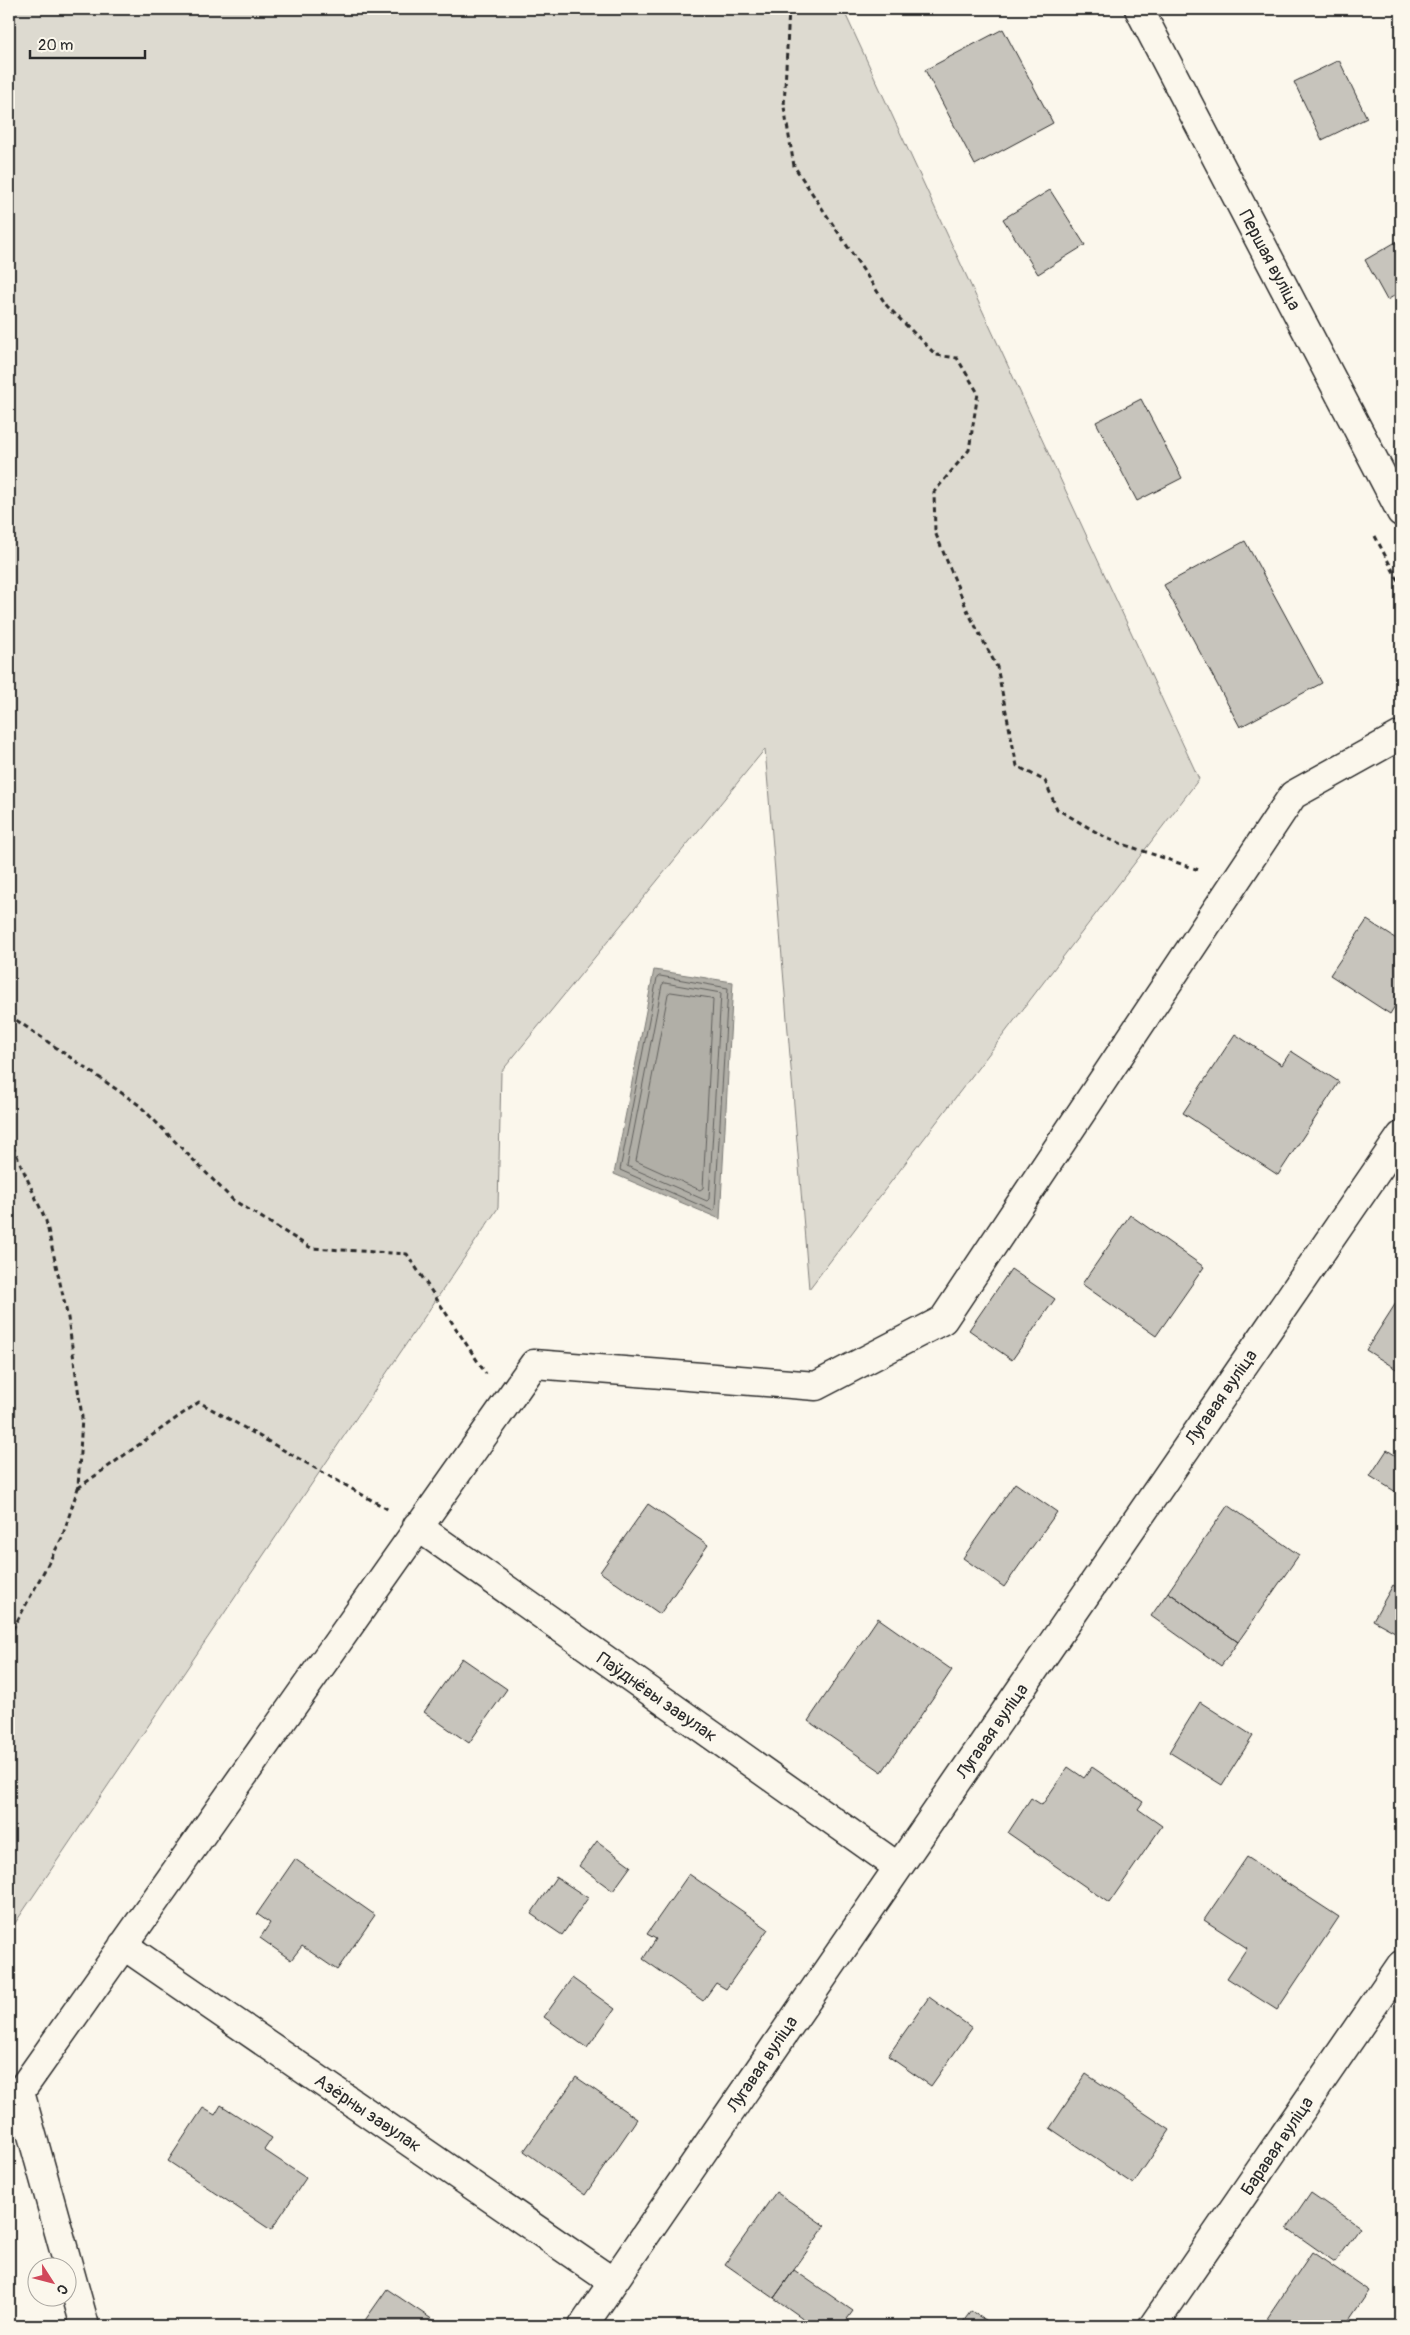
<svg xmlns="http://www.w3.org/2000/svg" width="1410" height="2335" viewBox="0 0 1410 2335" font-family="Pangolin,sans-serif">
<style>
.green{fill:#dddad0;stroke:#84827e}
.water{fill:#b1afa7;stroke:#7b7a75}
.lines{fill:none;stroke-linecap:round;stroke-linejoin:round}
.shore{stroke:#61605d;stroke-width:1}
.building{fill:#c7c4bc;stroke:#2b2b2b}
.minor-casing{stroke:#2b2b2b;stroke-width:31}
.major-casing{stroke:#2b2b2b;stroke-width:31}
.path{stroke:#2b2b2b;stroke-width:3;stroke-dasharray:5 4;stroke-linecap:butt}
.minor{stroke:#fbf7ec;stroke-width:28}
.major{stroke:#fbf7ec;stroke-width:28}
.labels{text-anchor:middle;stroke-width:4;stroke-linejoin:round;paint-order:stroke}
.street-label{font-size:18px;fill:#2b2b2b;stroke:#fbf7ec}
</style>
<rect width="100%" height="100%" fill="#fbf7ec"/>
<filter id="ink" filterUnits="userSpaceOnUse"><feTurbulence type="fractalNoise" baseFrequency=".02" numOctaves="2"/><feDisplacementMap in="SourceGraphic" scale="10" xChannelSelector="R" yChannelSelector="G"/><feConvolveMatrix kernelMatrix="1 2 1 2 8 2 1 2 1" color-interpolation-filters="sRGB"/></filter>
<g filter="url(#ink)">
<path class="green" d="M9,9H843L1199,779L809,1289L765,749L501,1072L498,1208L9,1932Z"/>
<path class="water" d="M654,970L733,982L720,1219L614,1174Z"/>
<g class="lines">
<path class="shore" d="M660,976L728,988L715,1208L713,1211L620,1170L657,978Z
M665,983L721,993L709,1199L707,1201L627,1166L662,985Z
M671,992L711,998L713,1000L703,1188L700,1190L636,1161L668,994Z"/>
</g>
<path class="building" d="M1003,29L1053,123L975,165L925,70Z
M1339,60L1367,118L1322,140L1294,82Z
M1050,190L1085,245L1038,274L1003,219Z
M1401,239V292L1387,300L1365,260Z
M1141,399L1182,478L1137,501L1096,422Z
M1245,541L1322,683L1240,727L1164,585Z
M1367,920L1401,942V996L1390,1014L1330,975Z
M1235,1034L1282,1065L1291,1051L1339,1082L1278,1175L1183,1113Z
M1130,1215L1204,1267L1156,1336L1082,1284Z
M1011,1269L1055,1299L1012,1360L969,1330Z
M1401,1295V1372L1366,1350Z
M1387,1450L1401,1459V1495L1370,1476Z
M1015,1483L1057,1512L1004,1587L963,1558Z
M648,1504L708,1545L660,1614L600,1572Z
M1228,1505L1299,1555L1238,1642L1168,1592Z
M1393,1585L1401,1590V1621L1395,1632L1373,1620Z
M1168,1592L1238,1642L1221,1666L1151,1616Z
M878,1618L952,1670L882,1772L808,1721Z
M462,1658L507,1689L469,1743L424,1712Z
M1200,1702L1253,1736L1222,1785L1169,1752Z
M1068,1767L1084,1778L1092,1767L1143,1802L1138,1809L1162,1826L1109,1903L1008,1833L1031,1798L1042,1805Z
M597,1841L631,1866L613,1891L579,1866Z
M1247,1857L1339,1917L1277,2010L1227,1978L1247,1948L1204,1920Z
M295,1859L375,1915L337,1970L302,1946L291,1960L260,1938L270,1923L257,1914Z
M689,1874L768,1929L726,1989L716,1983L703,2001L643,1959L656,1939L647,1934Z
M556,1877L588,1898L562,1935L531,1914Z
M572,1978L615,2009L587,2048L544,2017Z
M929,1997L972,2028L931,2086L888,2056Z
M1086,2074L1170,2130L1133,2184L1050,2128Z
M576,2077L637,2119L585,2195L524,2151Z
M221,2105L272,2138L264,2150L306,2178L271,2230L168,2161L203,2108L215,2115Z
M776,2192L825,2226L774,2298L725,2264Z
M1311,2193L1360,2227L1335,2262L1287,2228Z
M1312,2252L1369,2291L1345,2326H1262Z
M794,2270L853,2311L842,2326H814L774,2298Z
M387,2289L442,2326H361Z
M971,2311L994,2326H960Z"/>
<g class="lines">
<defs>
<path id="minor" d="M417,1526L898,1867
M123,1945L613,2282
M85,2326L20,2092L534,1364L816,1386L943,1320L1293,795L1401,735
M583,2326L1401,1136
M1153,2326L1401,1965"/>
<path id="major" d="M1139,9L1401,512"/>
</defs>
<use href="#minor" class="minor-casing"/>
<use href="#major" class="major-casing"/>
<path class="path" d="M789,9L784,107L794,166L887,306L936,355L957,358L978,393L969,450L934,492L935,532L968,612L997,667L1017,766L1045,781L1057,809L1108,839L1199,870V872
M1375,536L1401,586
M9,1015L139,1105L233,1200L311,1248L407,1254L486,1374
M9,1138L46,1221L68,1318L82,1417L78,1488L62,1538L9,1636
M78,1488L199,1402L389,1510"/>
<use href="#minor" class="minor"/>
<use href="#major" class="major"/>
</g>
</g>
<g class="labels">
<g class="street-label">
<text transform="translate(1270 260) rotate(62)" y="6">Першая вуліца</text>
<text transform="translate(1221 1397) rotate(-55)" y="6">Лугавая вуліца</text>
<text transform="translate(657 1697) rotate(35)" y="6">Паўднёвы завулак</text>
<text transform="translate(992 1731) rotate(-55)" y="6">Лугавая вуліца</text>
<text transform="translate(762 2064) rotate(-56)" y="6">Лугавая вуліца</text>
<text transform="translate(368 2113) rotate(34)" y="6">Азёрны завулак</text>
<text transform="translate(1277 2146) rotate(-56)" y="6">Баравая вуліца</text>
</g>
</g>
<rect width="1410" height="2335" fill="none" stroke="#fbf7ec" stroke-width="30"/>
<rect x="15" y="15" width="1380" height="2305" fill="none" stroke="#2b2b2b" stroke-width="2" filter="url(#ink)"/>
<g transform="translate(52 2282) rotate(126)"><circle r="24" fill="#fbf7ec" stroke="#a8a59f"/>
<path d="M0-4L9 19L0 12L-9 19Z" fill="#d1495b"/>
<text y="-8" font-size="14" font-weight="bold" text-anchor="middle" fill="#2b2b2b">С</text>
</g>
<path d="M30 50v8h115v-8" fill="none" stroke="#2b2b2b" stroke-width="2.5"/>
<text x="38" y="50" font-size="15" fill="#2b2b2b" stroke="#fbf7ec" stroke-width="4" paint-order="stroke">20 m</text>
</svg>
